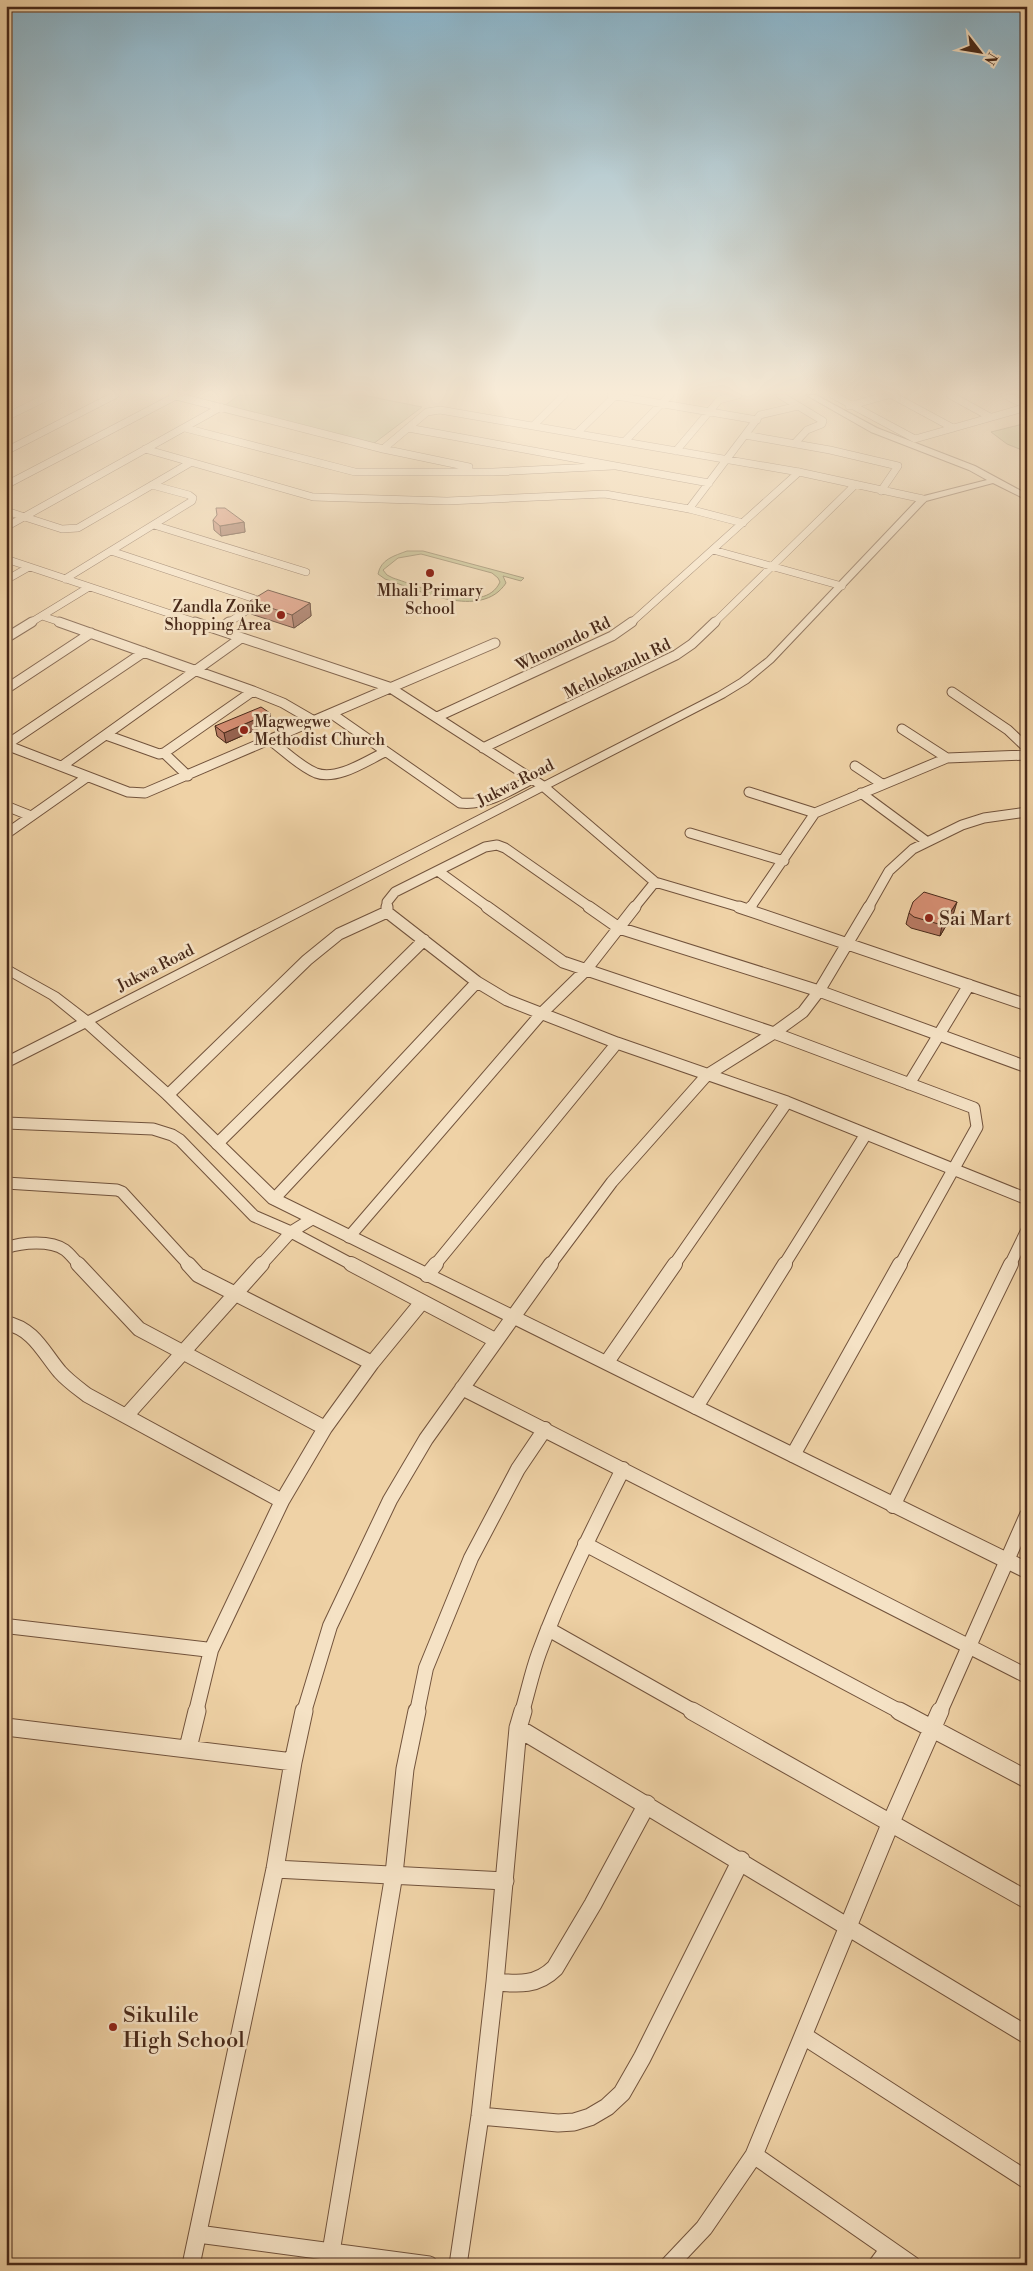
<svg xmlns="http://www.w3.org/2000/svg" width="1033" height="2271" viewBox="0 0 1033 2271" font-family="'Libre Bodoni',serif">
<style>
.green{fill:#bcbb84;stroke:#82724e;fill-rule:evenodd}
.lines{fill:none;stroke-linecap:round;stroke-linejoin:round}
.minor-far4-casing{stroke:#72533c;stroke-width:8}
.minor-far3-casing{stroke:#72533c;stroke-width:11}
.minor-far2-casing{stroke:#72533c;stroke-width:13}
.minor-far1-casing{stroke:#72533c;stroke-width:16}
.minor-casing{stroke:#72533c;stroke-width:19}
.tertiary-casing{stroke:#72533c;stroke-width:2}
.minor-far4{stroke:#f5e2c5;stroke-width:7}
.minor-far3{stroke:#f5e2c5;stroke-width:9}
.minor-far2{stroke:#f5e2c5;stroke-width:11}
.minor-far1{stroke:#f5e2c5;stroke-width:14}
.minor{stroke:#f5e2c5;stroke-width:17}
.tertiary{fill:#f5e2c5;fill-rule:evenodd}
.wall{fill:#b87a63;stroke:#482919}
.shaded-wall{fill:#966350;stroke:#482919}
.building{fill:#d68e73;stroke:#482919}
.poi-dot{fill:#8f2418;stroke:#f5e2c5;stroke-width:2}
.labels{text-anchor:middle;stroke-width:5;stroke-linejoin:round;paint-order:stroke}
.far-poi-label{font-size:16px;fill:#482919;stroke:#f5e2c5}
.far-street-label{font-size:16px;fill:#482919;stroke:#f5e2c5}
.poi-label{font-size:19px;fill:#482919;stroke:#f5e2c5;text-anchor:start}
.near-poi-label{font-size:22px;fill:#482919;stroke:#f5e2c5;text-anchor:start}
</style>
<rect width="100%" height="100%" fill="#efd2a6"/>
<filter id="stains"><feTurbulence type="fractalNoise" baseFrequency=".004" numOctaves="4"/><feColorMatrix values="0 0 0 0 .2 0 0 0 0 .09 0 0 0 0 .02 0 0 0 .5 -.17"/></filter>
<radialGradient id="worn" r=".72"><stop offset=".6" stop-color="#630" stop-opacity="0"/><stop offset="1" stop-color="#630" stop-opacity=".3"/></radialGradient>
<path class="green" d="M239,395H362L422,407L373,444L224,406Z
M1027,423V452L1007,444L991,432Z
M407,551H423L524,578L521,581L503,576L506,583C481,621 418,590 385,579L378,574C381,559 394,556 407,551ZM421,554L492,573L498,578L500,582C484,617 419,586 393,578L387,575L383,570L398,558Z"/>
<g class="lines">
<defs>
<path id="minor-far4" d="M172,395L383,449L469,467
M611,395L757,420
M780,395L823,421L822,424L807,430L795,443
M833,395L915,439L1027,407
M892,395L953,428
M950,395L990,417
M1005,395L1027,406
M849,406L888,395
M6,417L51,395
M534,425L564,395
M185,428L355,472H493L613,466
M408,428L709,483
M577,433L616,395
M745,435L830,450L898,466L881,491
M625,441L670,395
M145,449L313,497L447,501L605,494L689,509L743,523
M383,449L427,412L440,410L799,472L923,499
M6,451L115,395
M676,451L719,400L738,395
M6,485L176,396
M689,509L760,415L798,406
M6,511L62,529L78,528L190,463
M154,525L306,572
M6,527L221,407
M713,550L842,586
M111,551L261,601L228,623
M6,559L198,623
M65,579L192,501L193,498L189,495L152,485
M6,580L29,567
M42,616L63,623
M30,623L89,587
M631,623L799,472
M714,623L855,485"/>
<path id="minor-far3" d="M59,622L253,691L283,703L314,721
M195,622L389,687L543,786L655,882L743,908
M219,629L229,622
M6,638L32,622
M6,689L91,633
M952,692L1008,730L1027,748
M332,714L460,803C487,806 509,791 532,779
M437,717L612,636L632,622
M902,729L947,758
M106,735L159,754L164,753L253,691
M271,741C285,751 299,766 316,773C337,781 366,761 385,752
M6,745L128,792L145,793L495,643
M6,745L144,652
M483,748L676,655L692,644L715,622
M164,753L188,776
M62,766L241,638
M855,766L882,784
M749,792L815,813
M861,793L926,841
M6,806L31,816
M690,833L784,861
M6,834L87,777
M438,871L489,908
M387,908V902L395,892L485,847L497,845L505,848L591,908
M634,908L655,882
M750,908L815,813L947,758L1027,755
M868,908L889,871L913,849L962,825L984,818L1027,812"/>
<path id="minor-far2" d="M387,907V912L477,982L507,1000L617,1043L787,1102L1027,1199
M487,907L563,962L774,1033L974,1108L977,1127L900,1265
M589,907L619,928L819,991L1027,1067
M739,907L1027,1005
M749,910L751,907
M909,1084L969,985
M168,1095L307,960L339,934L387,912
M6,1123L153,1129L172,1135L180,1140L254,1216L291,1232L353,1265
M217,1144L424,940
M6,1183L117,1190L122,1192L189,1265
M274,1199L477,982
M349,1237L541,1014L585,971L635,907
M6,1248C22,1242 51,1240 65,1250C70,1254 75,1260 79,1265
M261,1265L291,1232L312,1219
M435,1265L617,1043
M550,1265L612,1182L707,1075L774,1033L803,1012L819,991L869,907
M674,1265L787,1102
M784,1265L866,1134
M1010,1265L1027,1230"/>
<path id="minor-far1" d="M78,1264L139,1329L325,1428
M188,1264L198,1275L372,1363
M351,1264L495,1340
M427,1275L436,1264
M6,1323C34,1329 43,1352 60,1372C68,1381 78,1388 87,1395L282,1501
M607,1362L675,1264
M462,1388L1027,1676
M696,1407L785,1264
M126,1416L262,1264
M793,1455L900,1264
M893,1506L1011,1264
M585,1544L901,1712
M6,1626L211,1650
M548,1629L695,1712
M196,1712L211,1650L282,1501L325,1428L372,1363L422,1302
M304,1712L330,1626L390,1500L426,1439L551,1264
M417,1712L426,1668L471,1558L518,1469L545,1429
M522,1712C528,1692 532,1672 539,1653C562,1590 593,1529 623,1469
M940,1712L1027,1515"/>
<path id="minor" d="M692,1711L1027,1900
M899,1711L1027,1779
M6,1727L293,1762
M518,1728L1027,2035
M188,1748L197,1711
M275,1869L505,1881
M495,1982C518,1984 537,1986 555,1968L593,1904L647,1804
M804,2036L1027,2180
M480,2116L558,2123L574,2122L590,2117L607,2107L622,2093L642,2058L741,1860
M754,2155L912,2265
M198,2234L429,2265
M331,2252L394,1874L405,1769L417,1711
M191,2265L275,1869L293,1762L304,1711
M458,2265L480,2116L495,1982L518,1728L523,1711
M669,2265L704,2228L754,2155L891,1822L940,1711
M877,2265L889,2249"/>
<path id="tertiary" d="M806,395H816L877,428L975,466L1027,494V500L993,483L926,501L773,662L748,683L725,697L95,1022L173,1092L279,1195L1027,1562V1579L269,1203L163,1098L85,1028L6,1068V1057L77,1021L50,999L6,974V964L58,993L88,1016L717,693L740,679L767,658L920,497L987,480L969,470L871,432Z"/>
</defs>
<use href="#minor-far4" class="minor-far4-casing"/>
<use href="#minor-far3" class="minor-far3-casing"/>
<use href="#minor-far2" class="minor-far2-casing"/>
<use href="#minor-far1" class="minor-far1-casing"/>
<use href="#minor" class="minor-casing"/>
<use href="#tertiary" class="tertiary-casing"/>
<use href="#minor-far4" class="minor-far4"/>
<use href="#minor-far3" class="minor-far3"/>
<use href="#minor-far2" class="minor-far2"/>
<use href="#minor-far1" class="minor-far1"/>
<use href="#minor" class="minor"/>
<use href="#tertiary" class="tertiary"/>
</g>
<path class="wall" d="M213,520L244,522L245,532L221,536L214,530Z
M250,601L310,603L311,616L294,628L251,614Z
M271,723L226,743L217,736L215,726Z
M954,912L940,936L911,928L906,924L909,913Z"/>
<path class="shaded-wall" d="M244,522L245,532L221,536L220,526Z
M310,603L311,616L294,628L292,615Z
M270,713L271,723L226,743L224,733Z
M957,902L954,912L940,936L942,925Z"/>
<path class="building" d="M216,508H225L244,522L220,526L213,520L217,515Z
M268,590L310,603L292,615L250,601Z
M261,707L270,713L224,733L215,726Z
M924,892L957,902L942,925L914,917L909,913L913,902Z"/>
<linearGradient id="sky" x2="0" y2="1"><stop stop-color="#89b6ce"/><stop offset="0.55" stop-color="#f8ebd7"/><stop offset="1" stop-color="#f8ebd7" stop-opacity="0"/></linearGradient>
<rect width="1033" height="713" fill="url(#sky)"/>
<g class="poi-dot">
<circle cx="430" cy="573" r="5"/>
<circle cx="281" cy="615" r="5"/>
<circle cx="244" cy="730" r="5"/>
<circle cx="929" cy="918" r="5"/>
<circle cx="113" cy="2027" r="5"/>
</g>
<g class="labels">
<g class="far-poi-label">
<text x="430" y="596">Mhali Primary<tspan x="430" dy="18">School</tspan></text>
<text x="271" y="612" text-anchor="end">Zandla Zonke<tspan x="271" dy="18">Shopping Area</tspan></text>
<text x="254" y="727" text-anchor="start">Magwegwe<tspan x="254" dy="18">Methodist Church</tspan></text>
</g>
<g class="far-street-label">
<text transform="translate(563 643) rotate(-26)" y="6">Whonondo Rd</text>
<text transform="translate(617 668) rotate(-26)" y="6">Mehlokazulu Rd</text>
<text transform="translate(515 782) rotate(-27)" y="6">Jukwa Road</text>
<text transform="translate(155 967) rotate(-27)" y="6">Jukwa Road</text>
</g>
<g class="poi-label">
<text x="939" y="925">Sai Mart</text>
</g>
<g class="near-poi-label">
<text x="123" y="2022">Sikulile<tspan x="123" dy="25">High School</tspan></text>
</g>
</g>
<rect width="1033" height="2271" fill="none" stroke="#efd2a6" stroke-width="25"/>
<rect x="8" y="8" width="1018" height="2256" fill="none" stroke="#482919" stroke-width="2.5"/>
<rect x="12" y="12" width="1008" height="2246" fill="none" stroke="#482919"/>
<g transform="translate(980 52) rotate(121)" stroke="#f5e2c5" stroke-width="4" paint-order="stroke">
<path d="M0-4L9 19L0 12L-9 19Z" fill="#482919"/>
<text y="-8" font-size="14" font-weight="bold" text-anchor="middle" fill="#482919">N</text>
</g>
<rect width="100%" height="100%" filter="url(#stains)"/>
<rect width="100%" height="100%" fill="url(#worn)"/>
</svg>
